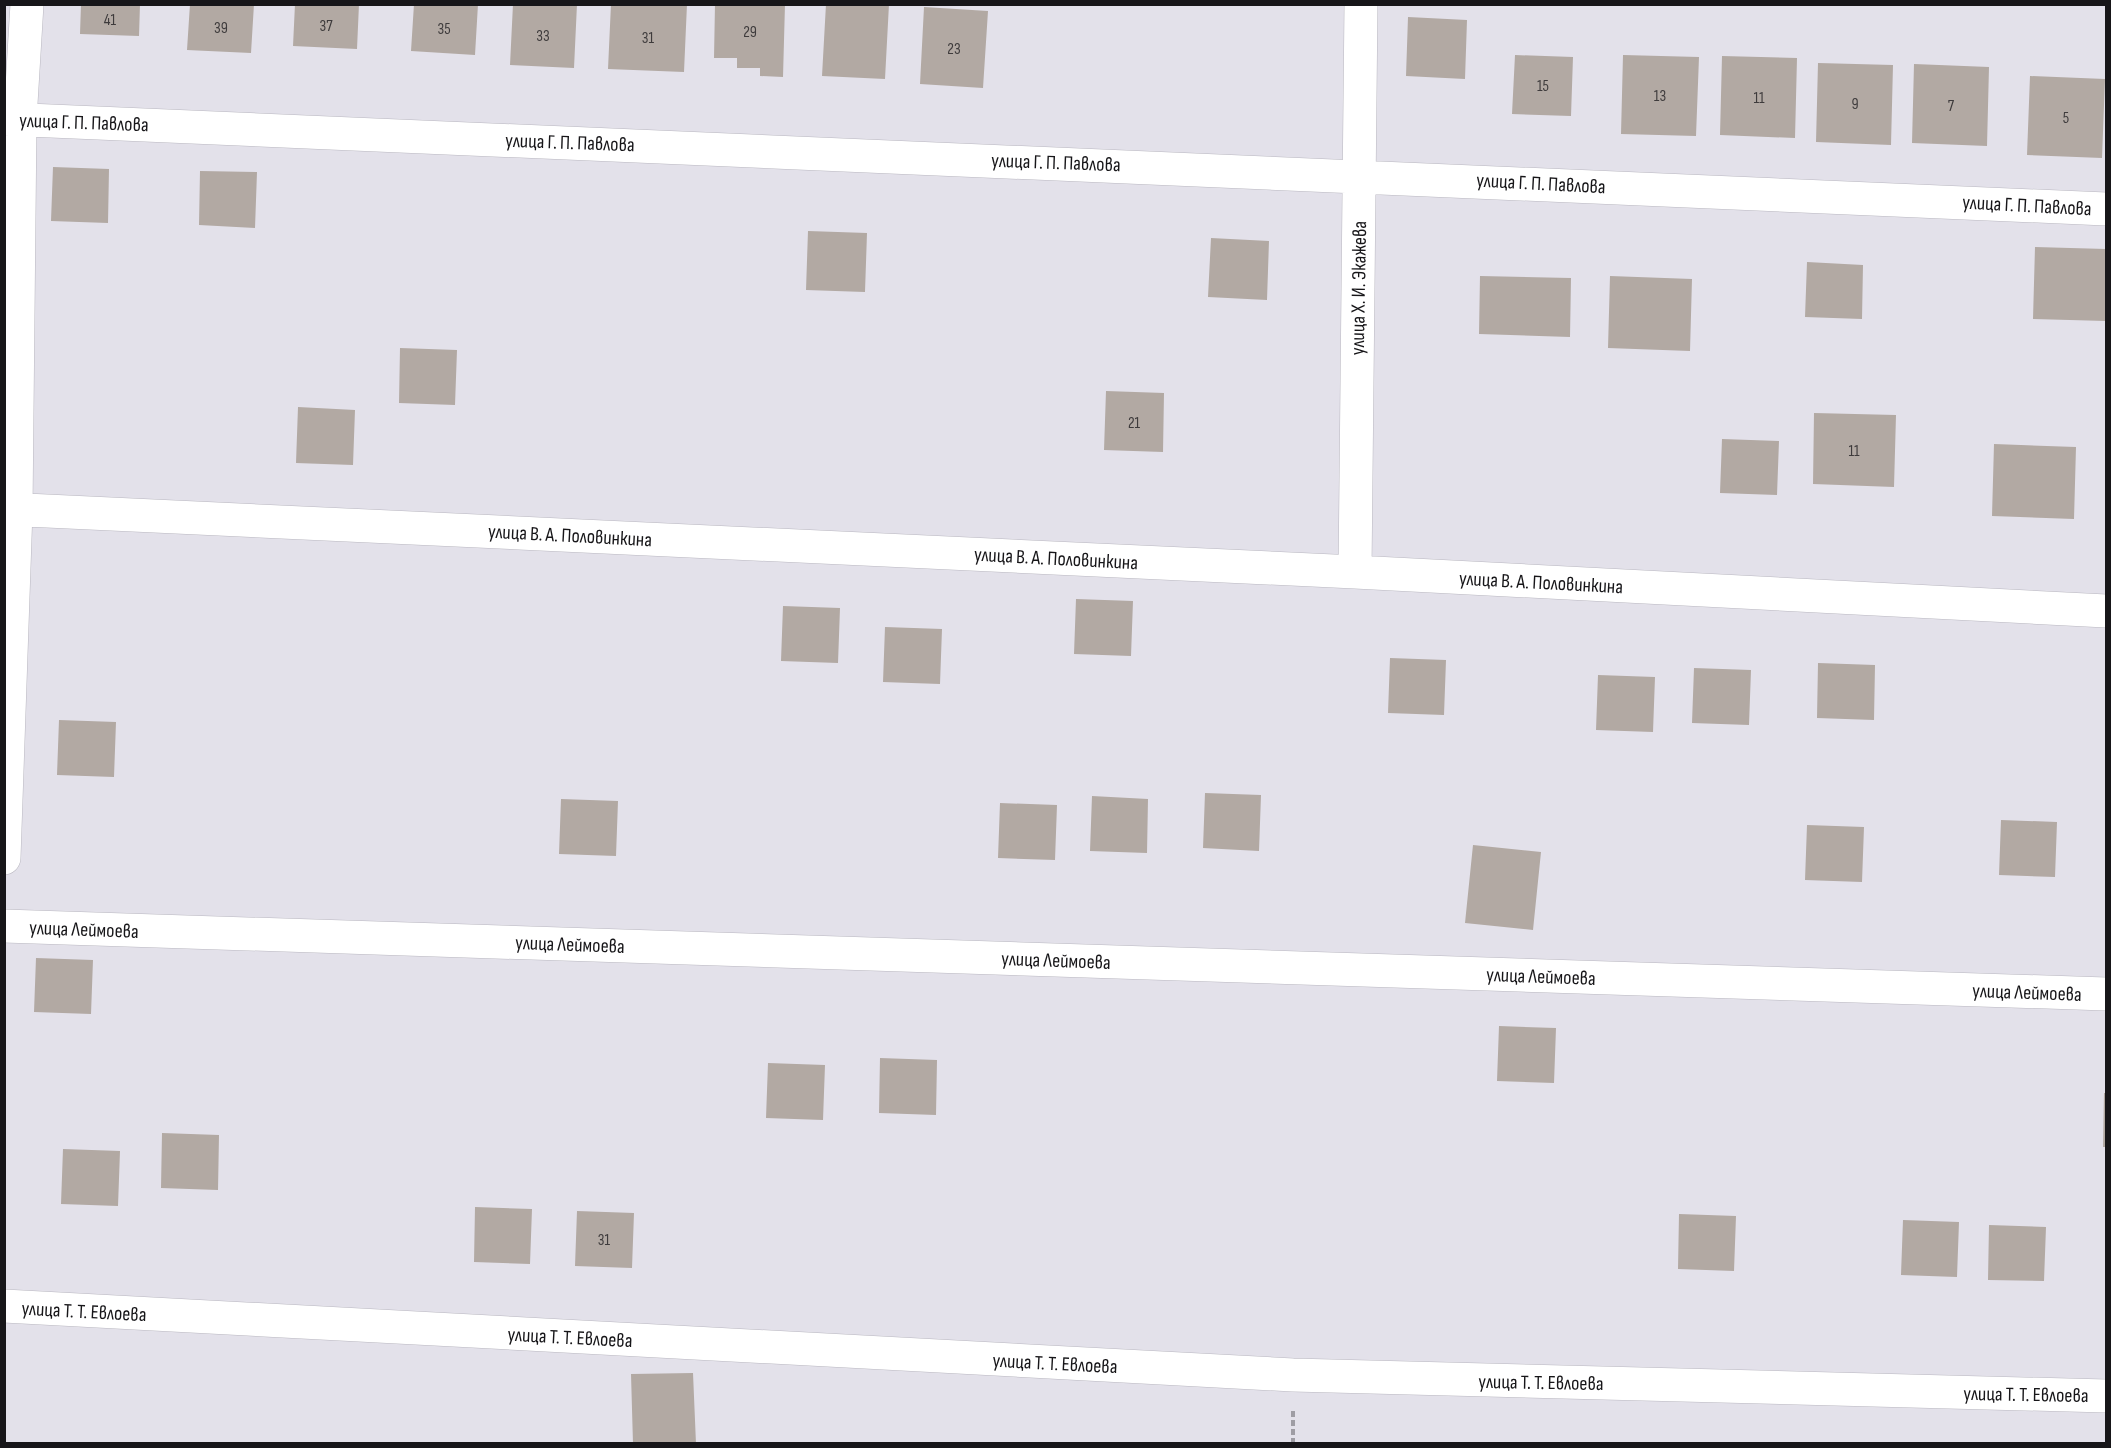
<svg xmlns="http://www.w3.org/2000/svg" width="2111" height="1448" viewBox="0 0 2111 1448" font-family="'Sofia Sans Condensed',sans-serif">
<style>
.building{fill:#b2a9a3}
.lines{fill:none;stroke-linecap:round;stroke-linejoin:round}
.minor-casing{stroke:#b9b7c0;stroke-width:34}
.path{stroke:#9f9da4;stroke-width:4;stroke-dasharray:6 3;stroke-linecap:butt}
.minor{stroke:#fff;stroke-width:33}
.labels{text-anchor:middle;stroke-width:4.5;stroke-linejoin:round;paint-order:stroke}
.number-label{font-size:16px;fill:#3e3b3c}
.street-label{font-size:20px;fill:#171619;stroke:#fff}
</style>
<rect width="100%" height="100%" fill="#e3e1ea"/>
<path class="building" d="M81,4H140L139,36L80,34Z
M190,4H254L251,53L187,50Z
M295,4H359L357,49L293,46Z
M414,4H478L475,55L411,51Z
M513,4H577L574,68L510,65Z
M611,4H687L684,72L608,69Z
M715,4H785L783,77L760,76V68H737V58H714Z
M826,4H889L885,79L822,76Z
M924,7L988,11L983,88L920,84Z
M1408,17L1467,20L1465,79L1406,76Z
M1515,55L1573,57L1571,116L1512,114Z
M1623,55L1699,57L1696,136L1621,134Z
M1722,56L1797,58L1795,138L1720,135Z
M1818,63L1893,65L1891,145L1816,142Z
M1914,64L1989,67L1987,146L1912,143Z
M2030,76L2105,79L2102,158L2027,155Z
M53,167L109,169L108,223L51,221Z
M200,171L257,172L255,228L199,225Z
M808,231L867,233L865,292L806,290Z
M1211,238L1269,241L1267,300L1208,297Z
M2035,247L2106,249V321L2033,319Z
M1807,262L1863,265L1862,319L1805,317Z
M1480,276L1571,278L1570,337L1479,334Z
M1610,276L1692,279L1690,351L1608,348Z
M400,348L457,350L455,405L399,403Z
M1106,391L1164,393L1163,452L1104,450Z
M298,407L355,410L353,465L296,463Z
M1814,413L1896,415L1894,487L1813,484Z
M1722,439L1779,441L1777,495L1720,493Z
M1994,444L2076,447L2074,519L1992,516Z
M1076,599L1133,601L1131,656L1074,654Z
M783,606L840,608L838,663L781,661Z
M885,627L942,629L940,684L883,682Z
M1390,658L1446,660L1444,715L1388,713Z
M1818,663L1875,665L1874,720L1817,718Z
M1694,668L1751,670L1749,725L1692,723Z
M1598,675L1655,677L1653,732L1596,730Z
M59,720L116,722L114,777L57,775Z
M1205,793L1261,795L1259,851L1203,848Z
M1092,796L1148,799L1147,853L1090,851Z
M561,799L618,801L616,856L559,854Z
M1000,803L1057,805L1055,860L998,858Z
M2001,820L2057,822L2055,877L1999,875Z
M1807,825L1864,827L1862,882L1805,880Z
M1473,845L1541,852L1533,930L1465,923Z
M36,958L93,960L91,1014L34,1012Z
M1499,1026L1556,1028L1554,1083L1497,1081Z
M880,1058L937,1060L936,1115L879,1113Z
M768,1063L825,1065L823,1120L766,1118Z
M2104,1093H2106V1147H2103Z
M162,1133L219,1135L218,1190L161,1188Z
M63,1149L120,1151L118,1206L61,1204Z
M475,1207L532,1209L530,1264L474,1262Z
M577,1211L634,1213L632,1268L575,1266Z
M1679,1214L1736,1216L1734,1271L1678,1269Z
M1903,1220L1959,1222L1957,1277L1901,1275Z
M1989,1225L2046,1227L2044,1281L1988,1280Z
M693,1373L696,1444H633L631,1374Z"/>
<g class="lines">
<defs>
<path id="minor" d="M4,119L2106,209
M4,509L1355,572L2106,611
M1355,572L1361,4
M4,858L16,510L20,120L27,4
M4,926L2106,994
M4,1306L1293,1375L2106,1396"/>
</defs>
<use href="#minor" class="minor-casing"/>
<path class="path" d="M1293,1444V1409"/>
<use href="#minor" class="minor"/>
</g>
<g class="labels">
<g class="number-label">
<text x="110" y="25">41</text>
<text x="326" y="31">37</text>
<text x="221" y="33">39</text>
<text x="444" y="34">35</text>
<text x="750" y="37">29</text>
<text x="543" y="41">33</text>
<text x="648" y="43">31</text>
<text x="954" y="54">23</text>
<text x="1543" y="91">15</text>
<text x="1660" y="101">13</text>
<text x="1759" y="103">11</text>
<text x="1855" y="109">9</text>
<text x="1951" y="111">7</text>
<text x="2066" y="123">5</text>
<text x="1134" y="428">21</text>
<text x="1854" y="456">11</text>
<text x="604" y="1245">31</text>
</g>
<g class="street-label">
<text transform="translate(84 122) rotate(2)" y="7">улица Г. П. Павлова</text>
<text transform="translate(570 142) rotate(2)" y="7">улица Г. П. Павлова</text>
<text transform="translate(1056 162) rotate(2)" y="7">улица Г. П. Павлова</text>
<text transform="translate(1541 183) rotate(3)" y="7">улица Г. П. Павлова</text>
<text transform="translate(2027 205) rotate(3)" y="7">улица Г. П. Павлова</text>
<text transform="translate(1358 288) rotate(-89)" y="7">улица Х. И. Экажева</text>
<text transform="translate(570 535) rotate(3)" y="7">улица В. А. Половинкина</text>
<text transform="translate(1056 558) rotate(3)" y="7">улица В. А. Половинкина</text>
<text transform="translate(1541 582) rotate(3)" y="7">улица В. А. Половинкина</text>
<text transform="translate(84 929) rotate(2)" y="7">улица Леймоева</text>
<text transform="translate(570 944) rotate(2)" y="7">улица Леймоева</text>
<text transform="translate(1056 960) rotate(2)" y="7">улица Леймоева</text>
<text transform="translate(1541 976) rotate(2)" y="7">улица Леймоева</text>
<text transform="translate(2027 992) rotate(2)" y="7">улица Леймоева</text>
<text transform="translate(84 1311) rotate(3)" y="7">улица Т. Т. Евлоева</text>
<text transform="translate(570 1337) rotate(3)" y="7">улица Т. Т. Евлоева</text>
<text transform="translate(1055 1363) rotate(3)" y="7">улица Т. Т. Евлоева</text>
<text transform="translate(1541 1382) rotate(1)" y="7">улица Т. Т. Евлоева</text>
<text transform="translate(2026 1394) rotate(1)" y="7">улица Т. Т. Евлоева</text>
</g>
</g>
<rect width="2111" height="1448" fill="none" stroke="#171619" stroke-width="12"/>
</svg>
